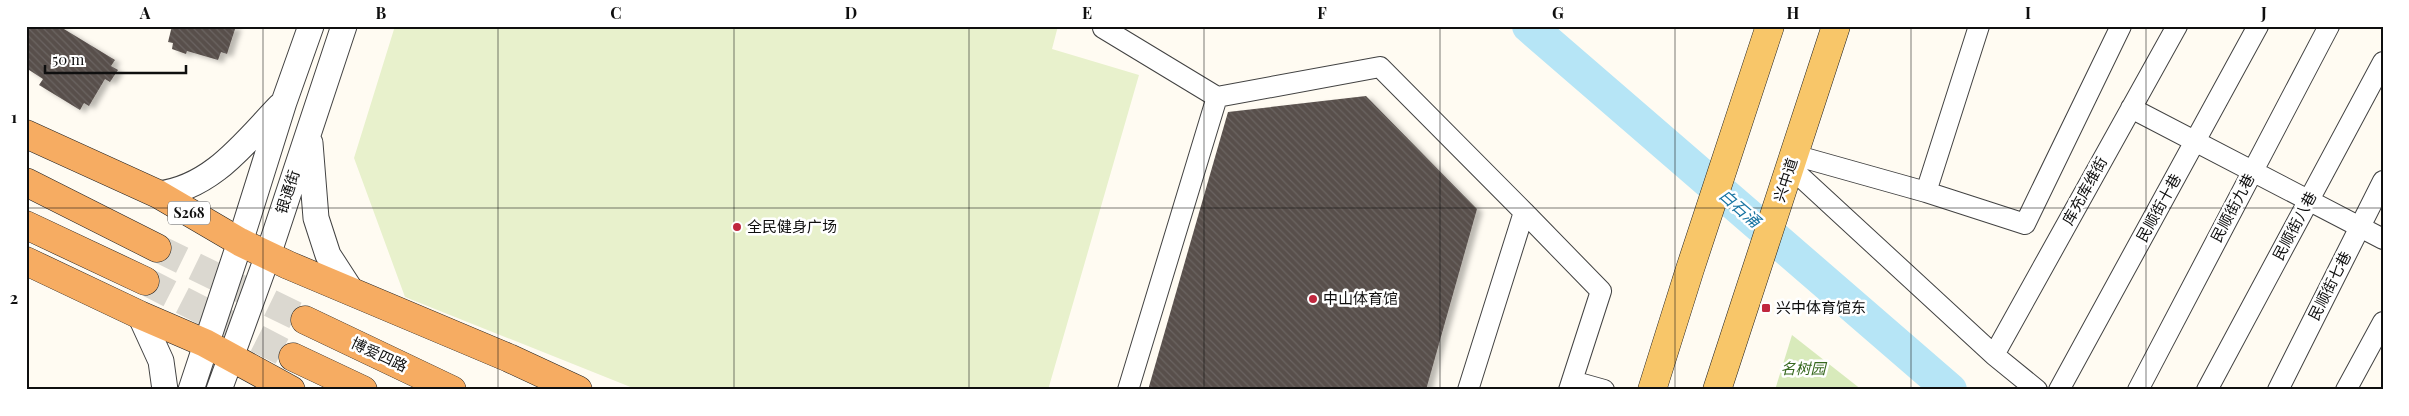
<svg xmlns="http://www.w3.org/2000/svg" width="2409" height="416" viewBox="0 0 2409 416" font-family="'Playfair Display','Noto Sans SC',serif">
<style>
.park{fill:#d8eabb}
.pitch{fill:#e8f1cc}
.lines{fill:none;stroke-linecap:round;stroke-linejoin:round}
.river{stroke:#b6e5f6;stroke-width:34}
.building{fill:url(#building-back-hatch);filter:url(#shadow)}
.trunk-tunnel{stroke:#dbd8d0;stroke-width:28;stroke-dasharray:28 14;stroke-linecap:butt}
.minor-casing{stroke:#424242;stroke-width:22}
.tertiary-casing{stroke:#424242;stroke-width:27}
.primary-casing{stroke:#202020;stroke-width:29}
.trunk-casing{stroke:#202020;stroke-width:29}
.minor{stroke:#fff;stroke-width:20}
.tertiary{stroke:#fff;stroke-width:25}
.primary{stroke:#f8c669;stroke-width:28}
.trunk{stroke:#f6ac62;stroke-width:28}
.grid{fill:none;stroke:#0f0f0f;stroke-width:1;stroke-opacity:0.55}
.poi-dot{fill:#c0273e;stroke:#fff;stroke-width:2}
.labels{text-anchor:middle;stroke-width:5;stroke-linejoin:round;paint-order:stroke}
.shield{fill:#fff;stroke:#575757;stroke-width:1}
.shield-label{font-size:14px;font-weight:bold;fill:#0f0f0f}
.street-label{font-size:15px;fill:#0f0f0f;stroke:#fff}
.poi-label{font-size:15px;fill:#0f0f0f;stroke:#fff;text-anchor:start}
.park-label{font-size:15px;font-style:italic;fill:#36681f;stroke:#fff}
.water-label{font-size:16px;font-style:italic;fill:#1874a2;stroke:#fff}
.neatline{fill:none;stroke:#0f0f0f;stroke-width:2}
.grid-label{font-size:16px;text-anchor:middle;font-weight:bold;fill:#0f0f0f}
</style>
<defs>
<pattern id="building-back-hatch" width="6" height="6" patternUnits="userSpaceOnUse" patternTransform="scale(1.25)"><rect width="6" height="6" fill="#584f4b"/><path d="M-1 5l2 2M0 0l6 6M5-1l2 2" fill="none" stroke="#6b6461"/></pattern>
<filter id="shadow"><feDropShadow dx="5.5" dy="3" stdDeviation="2.5" flood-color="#0004"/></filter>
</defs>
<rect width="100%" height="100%" fill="#fffbf2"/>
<path class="park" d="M1792,335L1862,390H1775Z"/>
<path class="pitch" d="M395,26H1058L1052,49L1139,75L1048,390H638L405,297L354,158Z"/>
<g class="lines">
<path class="river" d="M1529,26L1950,390"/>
</g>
<path class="building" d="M26,26H59L115,60L111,66L118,70L110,82L105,79L89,106L84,103L80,110L39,85L43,79L26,68Z
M172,26H236L227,54L221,52L218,60L187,51L186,54L172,49L173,43L168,42Z
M1366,96L1477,209L1426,390H1148L1228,112Z"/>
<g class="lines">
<path class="trunk-tunnel" d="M157,248L305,320
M145,281L293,357"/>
<defs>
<path id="minor" d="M1103,28L1217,97L1380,67L1524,212L1468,390
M2131,108L2383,239
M1794,155L1926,192L1979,26
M1790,167L1994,355L2037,390
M1926,192L2025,224L2121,26
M1524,212L1601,291L1569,390
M1994,355L2177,26
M1572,381L1604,390
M1128,390L1217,97
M2059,390L2258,26
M2138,390L2329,26
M2207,390L2383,62
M2278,390L2383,181
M2346,390L2383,322"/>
<path id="tertiary" d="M310,143L316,218L328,255L352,292
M158,194C212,188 245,142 280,106
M140,315L161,361L165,390
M191,390L240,242L284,102L311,26
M219,390L268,255L344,26"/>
<path id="primary" d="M1652,390L1690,269L1770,26
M1717,390L1836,26"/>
<path id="trunk" d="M26,134L158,194L240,242L288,265L509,358L578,390
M26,182L157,248
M26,225L145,281
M26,261L140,315L205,343L291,390
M305,320L452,390
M293,357L363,390"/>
</defs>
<use href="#minor" class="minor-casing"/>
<use href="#tertiary" class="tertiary-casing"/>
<use href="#primary" class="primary-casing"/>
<use href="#trunk" class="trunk-casing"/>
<use href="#minor" class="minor"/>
<use href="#tertiary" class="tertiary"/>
<use href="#primary" class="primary"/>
<use href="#trunk" class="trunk"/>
</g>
<path class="grid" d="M263,26V390M498,26V390M734,26V390M969,26V390M1204,26V390M1440,26V390M1675,26V390M1911,26V390M2146,26V390M26,208H2383"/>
<g class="poi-dot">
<circle cx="737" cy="227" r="5"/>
<circle cx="1313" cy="299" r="5"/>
<rect x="1761" y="303" width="10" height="10" rx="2.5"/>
</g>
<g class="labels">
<rect class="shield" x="168" y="201.5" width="42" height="23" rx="4"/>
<g class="shield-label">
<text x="189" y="218">S268</text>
</g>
<g class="street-label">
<text transform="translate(1786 180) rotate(-72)" y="5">兴中道</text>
<text transform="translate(2085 191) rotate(-61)" y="5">库充库维街</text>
<text transform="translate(288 192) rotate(-72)" y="5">银通街</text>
<text transform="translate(2159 208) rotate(-61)" y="5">民顺街十巷</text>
<text transform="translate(2233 208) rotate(-62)" y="5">民顺街九巷</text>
<text transform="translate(2295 226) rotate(-62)" y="5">民顺街八巷</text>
<text transform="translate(2330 286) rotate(-63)" y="5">民顺街七巷</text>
<text transform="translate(379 355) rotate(25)" y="5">博爱四路</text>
</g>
<g class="poi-label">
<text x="747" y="232">全民健身广场</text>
<text x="1323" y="304">中山体育馆</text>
<text x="1776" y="313">兴中体育馆东</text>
</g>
<g class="park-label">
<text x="1803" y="374">名树园</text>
</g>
<g class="water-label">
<text transform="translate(1740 208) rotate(41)" y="6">白石涌</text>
</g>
</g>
<rect width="2409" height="416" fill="none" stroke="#ffffff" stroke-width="55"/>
<path d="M45 65v8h141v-8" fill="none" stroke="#0f0f0f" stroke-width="2.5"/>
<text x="52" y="65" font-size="15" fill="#0f0f0f" stroke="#ffffff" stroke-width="4" paint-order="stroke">50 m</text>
<rect x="28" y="28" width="2354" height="360" class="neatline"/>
<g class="grid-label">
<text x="145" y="19">A</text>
<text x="381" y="19">B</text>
<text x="616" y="19">C</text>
<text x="851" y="19">D</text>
<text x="1087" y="19">E</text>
<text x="1322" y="19">F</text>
<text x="1558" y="19">G</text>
<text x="1793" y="19">H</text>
<text x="2028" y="19">I</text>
<text x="2264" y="19">J</text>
<text x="14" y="123">1</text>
<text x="14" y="304">2</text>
</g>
</svg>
